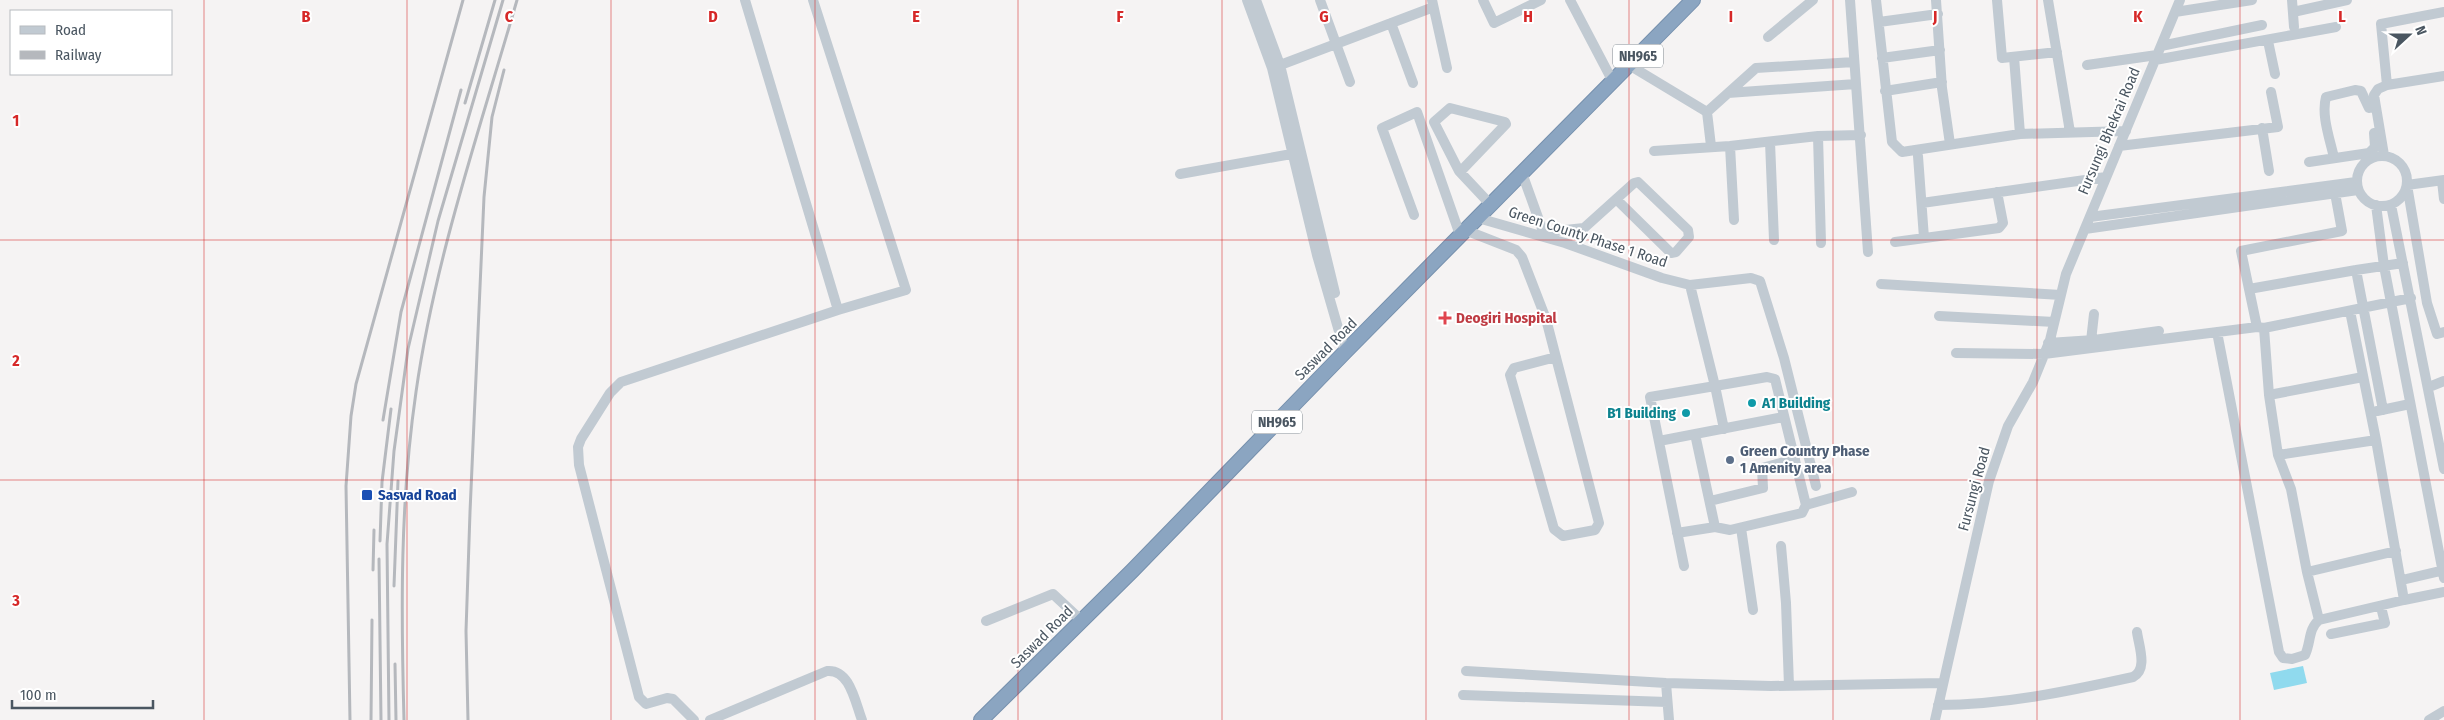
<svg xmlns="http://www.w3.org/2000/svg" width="2444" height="720" viewBox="0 0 2444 720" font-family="'Fira Sans Condensed',sans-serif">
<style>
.water{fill:#90daee}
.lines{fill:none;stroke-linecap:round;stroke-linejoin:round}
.highway-casing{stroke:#7690ad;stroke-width:16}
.minor{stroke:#c1cad2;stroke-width:10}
.highway{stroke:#8ba5c1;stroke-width:14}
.rail{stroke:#b5b8bd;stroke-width:3}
.grid{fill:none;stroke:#d62828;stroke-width:1;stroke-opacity:0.55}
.health-dot{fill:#e0444e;stroke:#fff;stroke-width:2}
.culture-dot{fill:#0f9aa8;stroke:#fff;stroke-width:2}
.service-dot{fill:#5c6f8a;stroke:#fff;stroke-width:2}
.transit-dot{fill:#1a4fb4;stroke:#fff;stroke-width:2}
.labels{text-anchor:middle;stroke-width:4;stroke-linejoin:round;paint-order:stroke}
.shield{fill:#fff;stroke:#808990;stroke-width:1}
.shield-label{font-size:14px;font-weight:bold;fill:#4a5661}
.street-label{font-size:15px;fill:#4a5661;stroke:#fff}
.health-label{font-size:15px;font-weight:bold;fill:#be3a42;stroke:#fff;text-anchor:start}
.culture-label{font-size:15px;font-weight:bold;fill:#0d838f;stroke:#fff;text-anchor:start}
.service-label{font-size:15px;font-weight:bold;fill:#4e5e75;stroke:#fff;text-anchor:start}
.transit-label{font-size:15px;font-weight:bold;fill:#164399;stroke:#fff;text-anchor:start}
.grid-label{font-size:16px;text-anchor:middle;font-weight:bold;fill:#d62828;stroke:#fff;stroke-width:4;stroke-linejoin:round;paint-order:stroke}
</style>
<rect width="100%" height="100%" fill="#f5f3f3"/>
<path class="water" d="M2303,666L2307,683L2274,690L2270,673Z"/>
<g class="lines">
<defs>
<path id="highway" d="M981,720L1132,571L1345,352L1693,0"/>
</defs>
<use href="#highway" class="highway-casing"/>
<path class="minor" d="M813,0L906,290L838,310
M1247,0L1272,68L1317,255L1345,352
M1256,0L1280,65L1335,293
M1320,0L1350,82
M1432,0L1447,68
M1483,0L1494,23L1541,0
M1570,0L1612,80
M1850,0L1868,252
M1876,0L1892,142L1902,152L2020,134L2126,131
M1936,0L1942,88L1950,144
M1997,0L2002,58L2057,52
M2048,0L2070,132
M2292,0L2294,27
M2175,12L2252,0
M2293,12L2347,0
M1879,22L1938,14
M1391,23L1413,83
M1768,37L1813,0
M2268,41L2275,74
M2161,46L2262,25
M2014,57L2020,134
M1882,58L1940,50
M2155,60L2336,27
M1629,65L1707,112
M2087,65L2157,55
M1275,67L1431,8
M2387,85L2381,24L2444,12
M1885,91L1942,82
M1728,93L1856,84
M1707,112L1756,68L1854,62
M1707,112L1711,146
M2262,128L2269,171
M1818,136L1821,243
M1770,142L1774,240
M1730,146L1734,220
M2119,146L2278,127L2271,92
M1654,151L1730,146L1818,136L1861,135
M2384,155L2374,95L2378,89L2387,85L2444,76
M2357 181a25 25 0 1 1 50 0a25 25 0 1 1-50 0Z
M1918,156L1924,238
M2334,158C2330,139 2321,116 2326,97L2355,90L2361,91L2369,108L2373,107
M2309,162L2369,153L2375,147L2374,133
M1460,172L1506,124L1505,122L1450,108L1434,122L1459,171L1490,204
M1522,173L1545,237
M1180,174L1297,153
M2444,180L2407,185L2427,303L2437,334L2444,332
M2442,181L2444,199
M2335,193L2342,231L2241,251L2257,327L2264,328L2411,298
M1922,203L2106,177
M2376,205L2384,266L2444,578
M2391,205L2444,469
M1414,215L1382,128L1417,112L1460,235
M2090,217L2356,182
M1478,218L1565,243L1662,278L1690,285L1751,278L1760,281L1784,358L1816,486
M2085,229L2358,190
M1465,230L1516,250L1522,257L1546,319L1599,523L1595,530L1563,536L1554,529L1510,375L1514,368L1556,357
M1549,238L1556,231L1584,228L1634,183L1638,182L1688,230L1689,237L1676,252L1671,253L1616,199
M1895,242L1999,228L2003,223L1997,192
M1881,284L2061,295
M1690,285L1715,386L1767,377L1775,379L1806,505L1802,513L1730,530L1715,527L1695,434
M2249,289L2356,270
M1939,316L2054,322
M2264,328L2269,395L2278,455L2291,489L2307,572L2319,620
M2217,332L2279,652L2283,658L2292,659L2305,655C2311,643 2308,629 2319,620L2404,600L2376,440L2350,311
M2091,341L2094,314
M2048,343L2094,340L2159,331
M1956,353L2044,354L2257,327
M2429,387L2444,381
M2269,395L2363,377
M2383,410L2356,270L2403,263
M2377,411L2410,404
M1659,441L1783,417
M2278,455L2376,440
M1710,501L1763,488L1762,468L1795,459
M1806,505L1852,492
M1741,528L1753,610
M1677,533L1715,527
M1781,546L1786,603L1789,686
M1684,566L1650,397L1715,386L1724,429
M2307,572L2396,551
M2402,580L2444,570
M2404,600L2444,592
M986,621L1053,594L1082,621
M2331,634L2385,623L2381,607
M1466,671L1666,683L1771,686L1943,683
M1666,683L1669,720
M1463,695L1667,702
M1938,705C2004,705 2069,691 2133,677C2148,669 2139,647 2137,632
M694,720L673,699L667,698L646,704L639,697L579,465L578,447L581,439L610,393L621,382L838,310L745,0
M710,720L827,671C850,669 855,702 862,720
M1935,720L1989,481L2008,426L2033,382L2050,340L2066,274L2180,0
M2429,720L2444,711"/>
<use href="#highway" class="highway"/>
<path class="rail" d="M465,103L495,0
M383,420L401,312L461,90
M380,541L382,482L391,409
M379,559L381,720
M373,570L374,530
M394,586L398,481
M395,664L396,720
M350,720L346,486L351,416L356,384L463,0
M371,720L372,620
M389,720L387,544L394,451L408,349L438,221L503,0
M404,720C401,610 400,501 416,392C435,258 480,129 517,0
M468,720L466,631L470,512L484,197L492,117L504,70"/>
</g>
<path class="grid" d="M204,0V720M407,0V720M611,0V720M815,0V720M1018,0V720M1222,0V720M1426,0V720M1629,0V720M1833,0V720M2037,0V720M2240,0V720M0,240H2444M0,480H2444"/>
<path class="health-dot" d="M1442.5 310.5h5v5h5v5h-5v5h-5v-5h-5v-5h5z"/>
<g class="culture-dot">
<circle cx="1752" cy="403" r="5"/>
<circle cx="1686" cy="413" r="5"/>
</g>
<circle class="service-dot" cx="1730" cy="460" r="5"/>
<rect class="transit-dot" x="361" y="489" width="12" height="12" rx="2.5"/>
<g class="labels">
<g class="shield">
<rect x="1613" y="44.5" width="50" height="23" rx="4"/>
<rect x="1252" y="410.5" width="50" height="23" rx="4"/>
</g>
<g class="shield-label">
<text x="1638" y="61">NH965</text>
<text x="1277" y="427">NH965</text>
</g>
<g class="street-label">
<text transform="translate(2109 131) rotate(-67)" y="5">Fursungi Bhekrai Road</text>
<text transform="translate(1588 237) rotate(18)" y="5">Green County Phase 1 Road</text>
<text transform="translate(1326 349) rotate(-45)" y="5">Saswad Road</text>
<text transform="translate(1974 489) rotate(-75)" y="5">Fursungi Road</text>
<text transform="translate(1042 637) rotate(-45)" y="5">Saswad Road</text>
</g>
<g class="health-label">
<text x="1456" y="323">Deogiri Hospital</text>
</g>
<g class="culture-label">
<text x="1762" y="408">A1 Building</text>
<text x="1676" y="418" text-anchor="end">B1 Building</text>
</g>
<g class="service-label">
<text x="1740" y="456">Green Country Phase<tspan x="1740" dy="17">1 Amenity area</tspan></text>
</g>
<g class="transit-label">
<text x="378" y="500">Sasvad Road</text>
</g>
</g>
<g class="grid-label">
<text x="306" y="22">B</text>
<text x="509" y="22">C</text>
<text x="713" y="22">D</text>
<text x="916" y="22">E</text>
<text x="1120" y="22">F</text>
<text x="1324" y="22">G</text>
<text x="1528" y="22">H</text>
<text x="1731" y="22">I</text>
<text x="1935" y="22">J</text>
<text x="2138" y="22">K</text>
<text x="2342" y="22">L</text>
<text x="16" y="126">1</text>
<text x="16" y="366">2</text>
<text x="16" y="606">3</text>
</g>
<rect x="10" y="10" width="162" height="65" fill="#ffffff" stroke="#b7bbc0"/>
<rect x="20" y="26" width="25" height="8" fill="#c1cad2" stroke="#b7bbc0"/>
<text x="55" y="35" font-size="15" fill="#4a5661">Road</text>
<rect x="20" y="51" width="25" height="8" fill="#b5b8bd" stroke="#b7bbc0"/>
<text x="55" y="60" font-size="15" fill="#4a5661">Railway</text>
<g transform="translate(2409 35) rotate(69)" stroke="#ffffff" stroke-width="4" paint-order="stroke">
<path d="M0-4L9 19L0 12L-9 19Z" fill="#4a5661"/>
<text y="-8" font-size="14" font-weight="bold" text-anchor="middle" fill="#4a5661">N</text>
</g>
<path d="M12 700v8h141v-8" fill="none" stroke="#4a5661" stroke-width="2.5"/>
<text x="20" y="700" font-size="15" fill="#4a5661" stroke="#ffffff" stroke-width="4" paint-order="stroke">100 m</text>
</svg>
